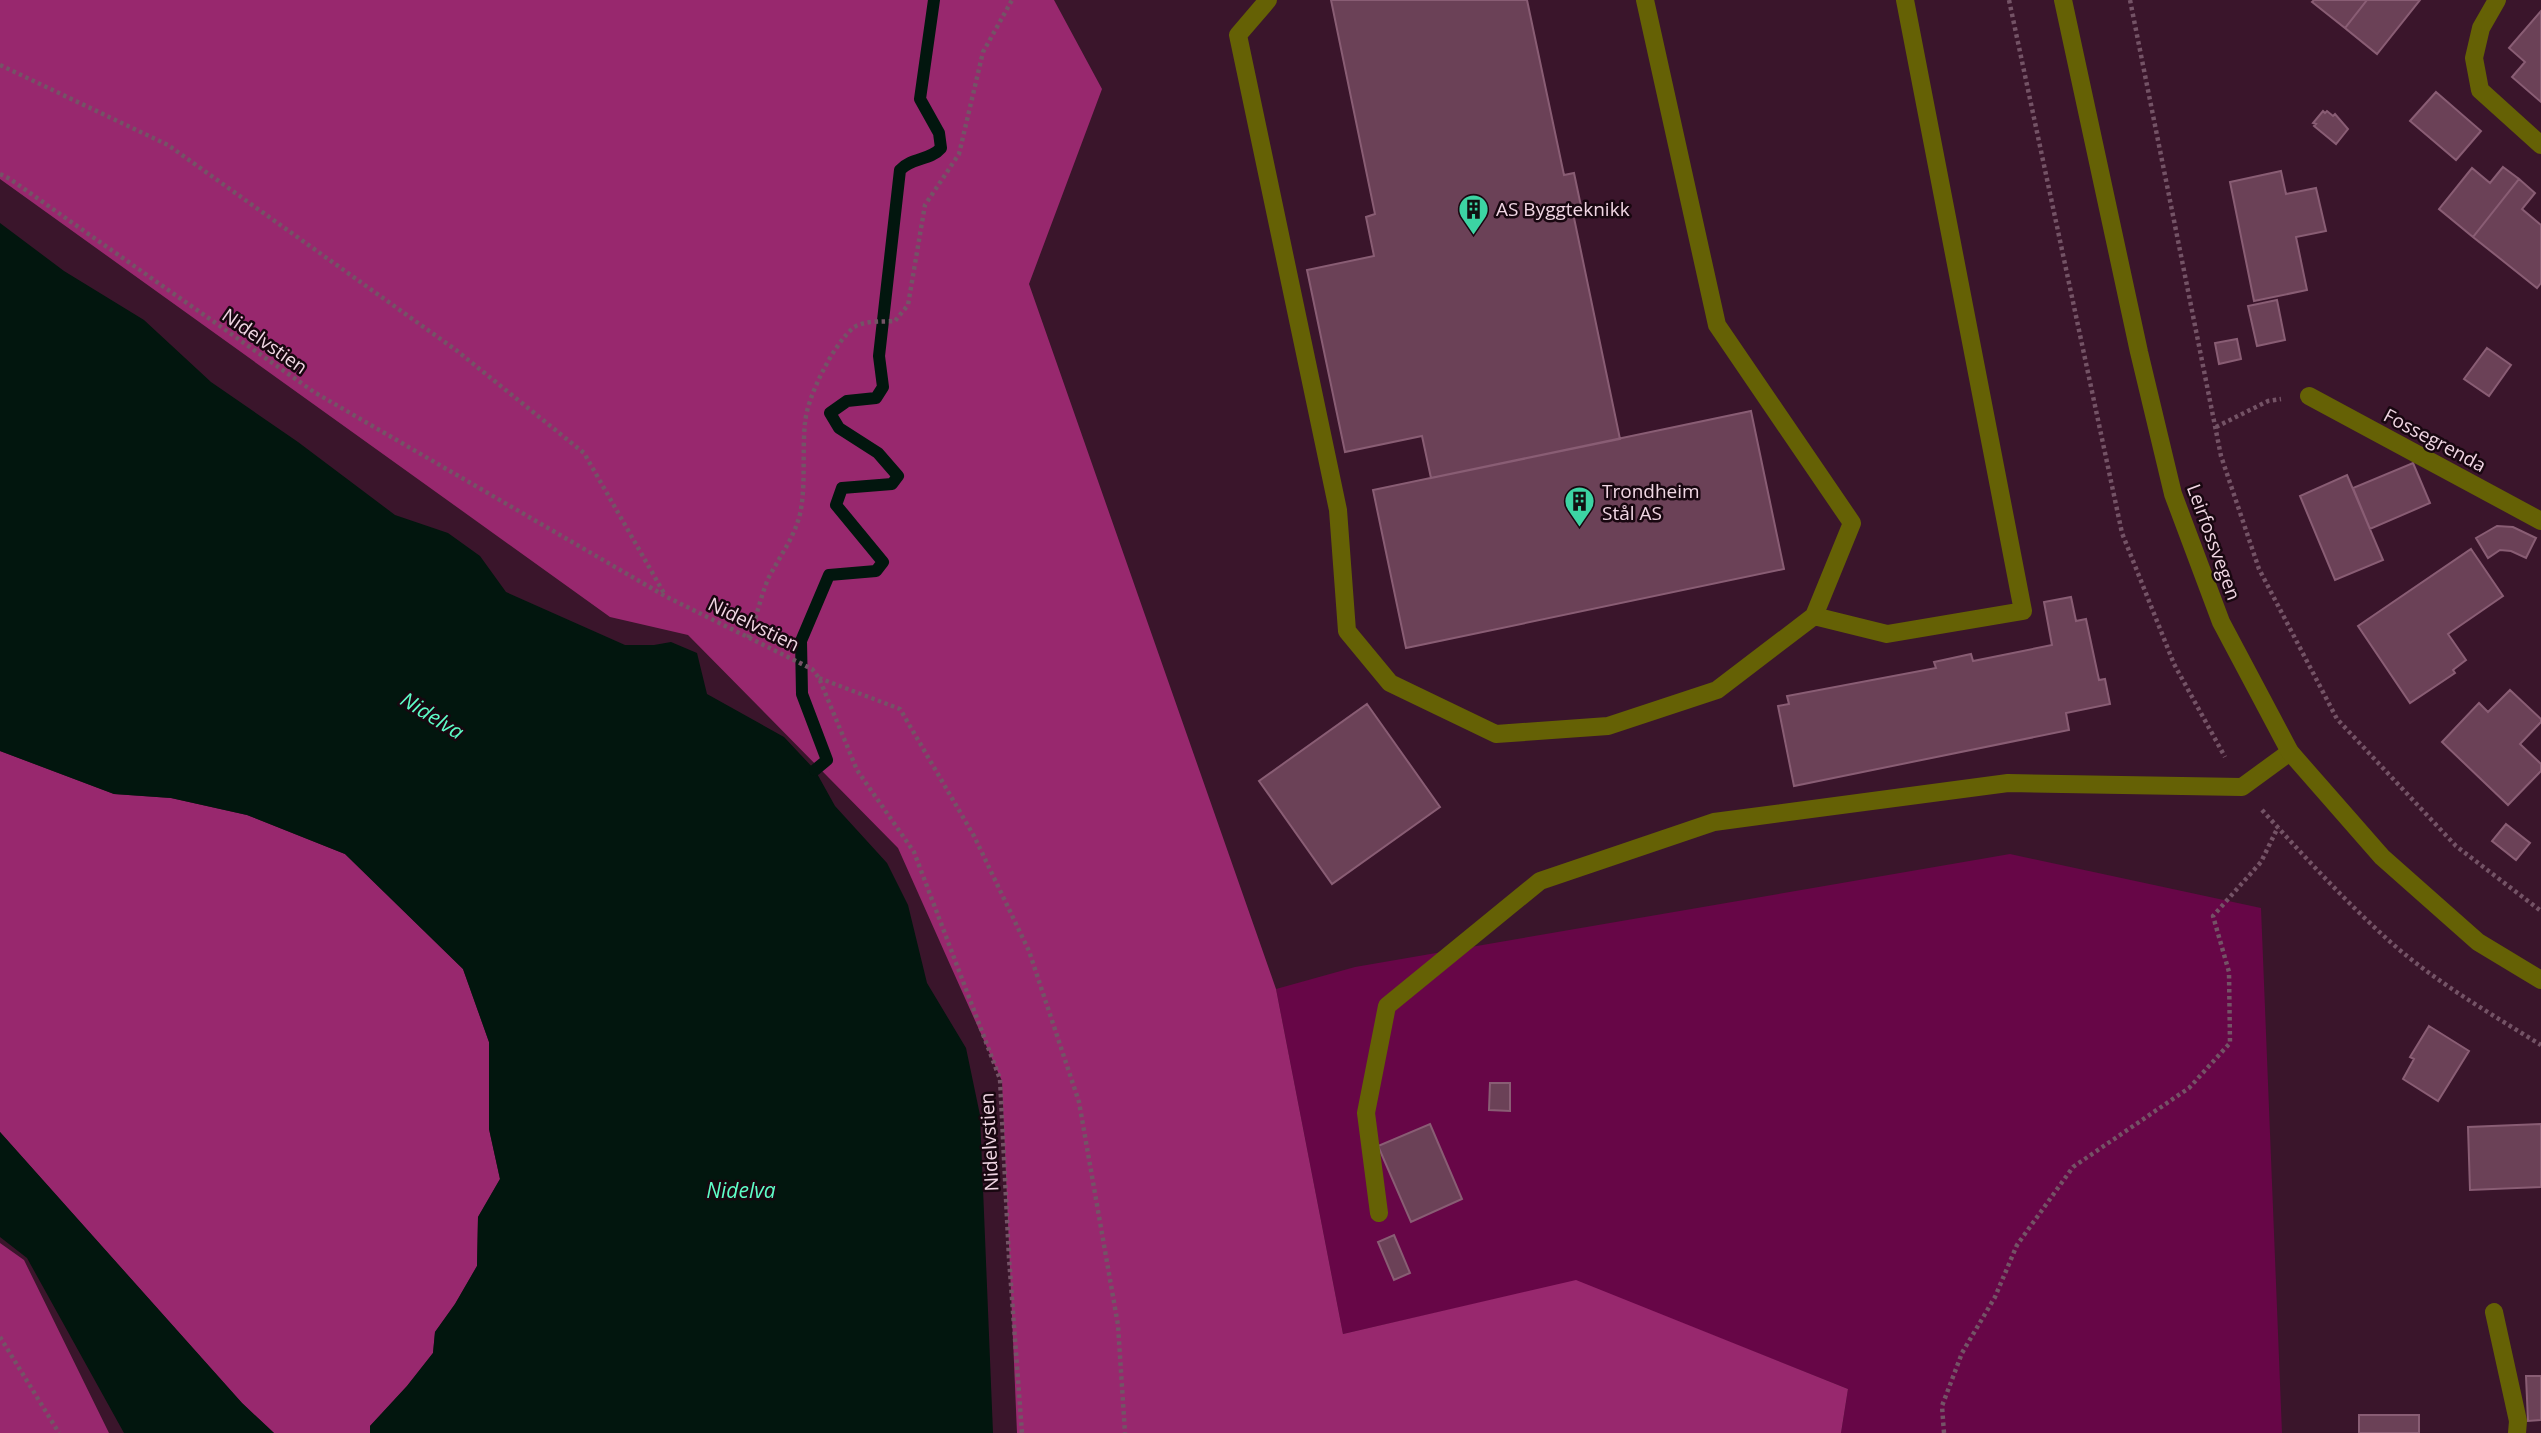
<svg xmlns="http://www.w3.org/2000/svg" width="2541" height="1433" viewBox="0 0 2541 1433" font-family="'Open Sans',sans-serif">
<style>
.green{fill:#670647}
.forest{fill:#98286e}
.water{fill:#02160e}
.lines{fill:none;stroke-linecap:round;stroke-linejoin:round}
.stream{stroke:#02160e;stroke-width:12}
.building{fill:#6b4157;stroke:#895d74;stroke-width:2}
.path{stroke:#745366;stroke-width:4.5;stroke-dasharray:3.5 3.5;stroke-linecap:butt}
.service{stroke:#656105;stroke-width:18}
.minor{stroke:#656105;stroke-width:18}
.tertiary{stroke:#656105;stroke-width:18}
.labels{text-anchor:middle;stroke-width:5;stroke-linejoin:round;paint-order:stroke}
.poi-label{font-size:19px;fill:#f0d6e3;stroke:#180710;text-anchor:start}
.street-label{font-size:19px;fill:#f0d6e3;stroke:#180710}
.water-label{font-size:21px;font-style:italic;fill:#5efec8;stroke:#180710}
</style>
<rect width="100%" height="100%" fill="#3a152b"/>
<path class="green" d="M2010,854L2261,908L2282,1433H1841L1848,1389L1576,1281L1343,1334L1276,989L1355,967Z"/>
<path class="forest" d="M0,0H1054L1102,89L1029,284L1276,989L1343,1334L1576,1280L1848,1389L1841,1433H1017L1002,1081L898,848L688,635L610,617L0,179Z
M0,751L114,794L171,798L247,815L345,854L463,969L489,1042V1129L500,1179L478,1217L477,1266L455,1304L435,1332L433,1353L407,1386L370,1426V1433H274L242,1403L0,1132Z
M0,1243L24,1260L109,1433H0Z"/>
<path class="water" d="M0,223L64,271L144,320L211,382L298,442L395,515L448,533L480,556L506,592L625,645H654L671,642L697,653L707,694L784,737L815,770L835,806L887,863L908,905L927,983L966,1048L980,1115L993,1433H370V1426L407,1386L433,1353L435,1332L455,1304L477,1266L478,1217L500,1179L489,1129V1042L463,969L345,854L247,815L171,798L114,794L0,751Z
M0,1132L242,1403L274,1433H124L27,1258L0,1237Z"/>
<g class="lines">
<path class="stream" d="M815,770L827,760L802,694L801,641L829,575L876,571L883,562L836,505L842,488L892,484L898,476L878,453L839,428L830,413L847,401L876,398L883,387L879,356L900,170C912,157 930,161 941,148L939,133L920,99L934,0"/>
</g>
<path class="building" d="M1331,0H1527L1564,175L1574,173L1582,211L1573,213L1620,439L1431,478L1422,436L1345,452L1307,270L1374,256L1366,217L1375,214Z
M2314,0H2367L2345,28L2312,2Z
M2367,0H2420L2377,54L2345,28Z
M2541,11V102L2512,77L2525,62L2509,48Z
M2436,92L2481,131L2456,160L2410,121Z
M2323,111L2325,113L2327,111L2333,116L2335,114L2348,129L2336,144L2314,126L2316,124L2313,123Z
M2503,167L2519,179L2473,237L2439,209L2472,168L2490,183Z
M2281,171L2286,194L2316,188L2326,231L2296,237L2307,290L2254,301L2230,182Z
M2519,179L2535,193L2522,209L2541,225V283L2537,288L2473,237Z
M2277,300L2285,340L2257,346L2248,306Z
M2237,339L2241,359L2219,364L2215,343Z
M2487,348L2511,365L2489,396L2464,379Z
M1751,411L1784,569L1406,648L1373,490Z
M2413,463L2430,503L2370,529L2353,488Z
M2347,475L2383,560L2335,580L2300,496Z
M2497,526L2513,527L2536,538L2526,558L2511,551L2500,550L2488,558L2476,538Z
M2471,549L2503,596L2448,634L2466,660L2453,670L2455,673L2410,703L2358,626Z
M2071,597L2076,621L2086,619L2099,680L2105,679L2110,704L2066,713L2069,730L1794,786L1778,706L1789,704L1787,696L1936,668L1934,662L1971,654L1973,661L2052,645L2044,602Z
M2510,690L2541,719V722L2520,744L2541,764V771L2508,805L2442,742L2479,703L2488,712Z
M1367,704L1440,807L1332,884L1259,781Z
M2506,824L2530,843L2516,860L2492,841Z
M2429,1026L2469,1051L2438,1101L2403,1079L2414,1059L2410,1057Z
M1490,1083H1510V1111L1489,1110Z
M1430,1124L1462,1199L1411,1222L1378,1146Z
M2541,1124V1187L2470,1190L2468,1127Z
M1394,1235L1410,1273L1394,1280L1378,1242Z
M2526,1376H2541V1420L2528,1421Z
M2359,1415H2419V1433H2359Z"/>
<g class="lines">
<path class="path" d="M2009,0L2122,533L2174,664L2225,757
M2130,0L2221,456L2259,569L2337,719L2456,846L2541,911
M0,65L168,145L456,350L584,453L665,595
M0,174L10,179L314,392L665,596L812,669L819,678L857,770L914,852L1000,1079L1009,1258L1022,1433
M2216,427L2268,401L2281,399
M748,638C757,618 760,597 769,577C780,556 794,538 800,514C806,488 802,451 805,423C807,397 833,345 853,328C863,320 883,322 895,321L908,305L925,205L959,154L983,52L1012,0
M819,678L900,709L974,836L1029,951L1079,1102L1118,1325L1125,1433
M2262,810C2302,854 2342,898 2386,938C2432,980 2488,1012 2541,1045
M0,1337L59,1433
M1944,1433L1942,1406L1962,1353L1995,1297L2017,1245L2073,1167L2189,1088L2230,1043L2229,972L2213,916L2261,862L2278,827"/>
<path class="service" d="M1268,0L1238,35L1338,510L1347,631L1390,683L1496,734L1608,726L1717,690L1814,616L1852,523L1717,325L1645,0
M2497,0L2481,28L2474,58L2480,90L2541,145
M1814,616L1887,634L2023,611L1905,0
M1379,1213L1366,1113L1387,1006L1540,881L1714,822L2008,783L2242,787L2290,752
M2494,1312L2518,1421L2517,1433"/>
<path class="minor" d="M2309,396L2541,521"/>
<path class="tertiary" d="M2063,0L2139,352L2173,494L2221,622L2290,752L2382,857L2478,942L2541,980"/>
</g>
<defs>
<symbol id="building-pin" viewBox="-11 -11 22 30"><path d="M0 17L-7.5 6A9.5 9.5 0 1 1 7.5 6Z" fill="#3cd4a3" stroke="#180710"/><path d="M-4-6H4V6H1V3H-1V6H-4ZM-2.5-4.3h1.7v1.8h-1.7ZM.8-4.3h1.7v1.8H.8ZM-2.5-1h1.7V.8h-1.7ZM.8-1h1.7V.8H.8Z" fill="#111"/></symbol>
</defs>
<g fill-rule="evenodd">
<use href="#building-pin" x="1456" y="192" width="35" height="47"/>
<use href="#building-pin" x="1562" y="484" width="35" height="47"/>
</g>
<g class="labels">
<g class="poi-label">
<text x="1496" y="216">AS Byggteknikk</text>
<text x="1602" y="498">Trondheim<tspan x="1602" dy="22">Stål AS</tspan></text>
</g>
<g class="street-label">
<text transform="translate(265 341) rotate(35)" y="7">Nidelvstien</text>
<text transform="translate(2435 440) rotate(28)" y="7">Fossegrenda</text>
<text transform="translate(2214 542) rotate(70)" y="7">Leirfossvegen</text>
<text transform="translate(754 624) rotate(26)" y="7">Nidelvstien</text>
<text transform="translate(989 1142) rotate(-93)" y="7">Nidelvstien</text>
</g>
<g class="water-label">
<text transform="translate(432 716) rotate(32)" y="7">Nidelva</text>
<text x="741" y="1198">Nidelva</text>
</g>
</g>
</svg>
